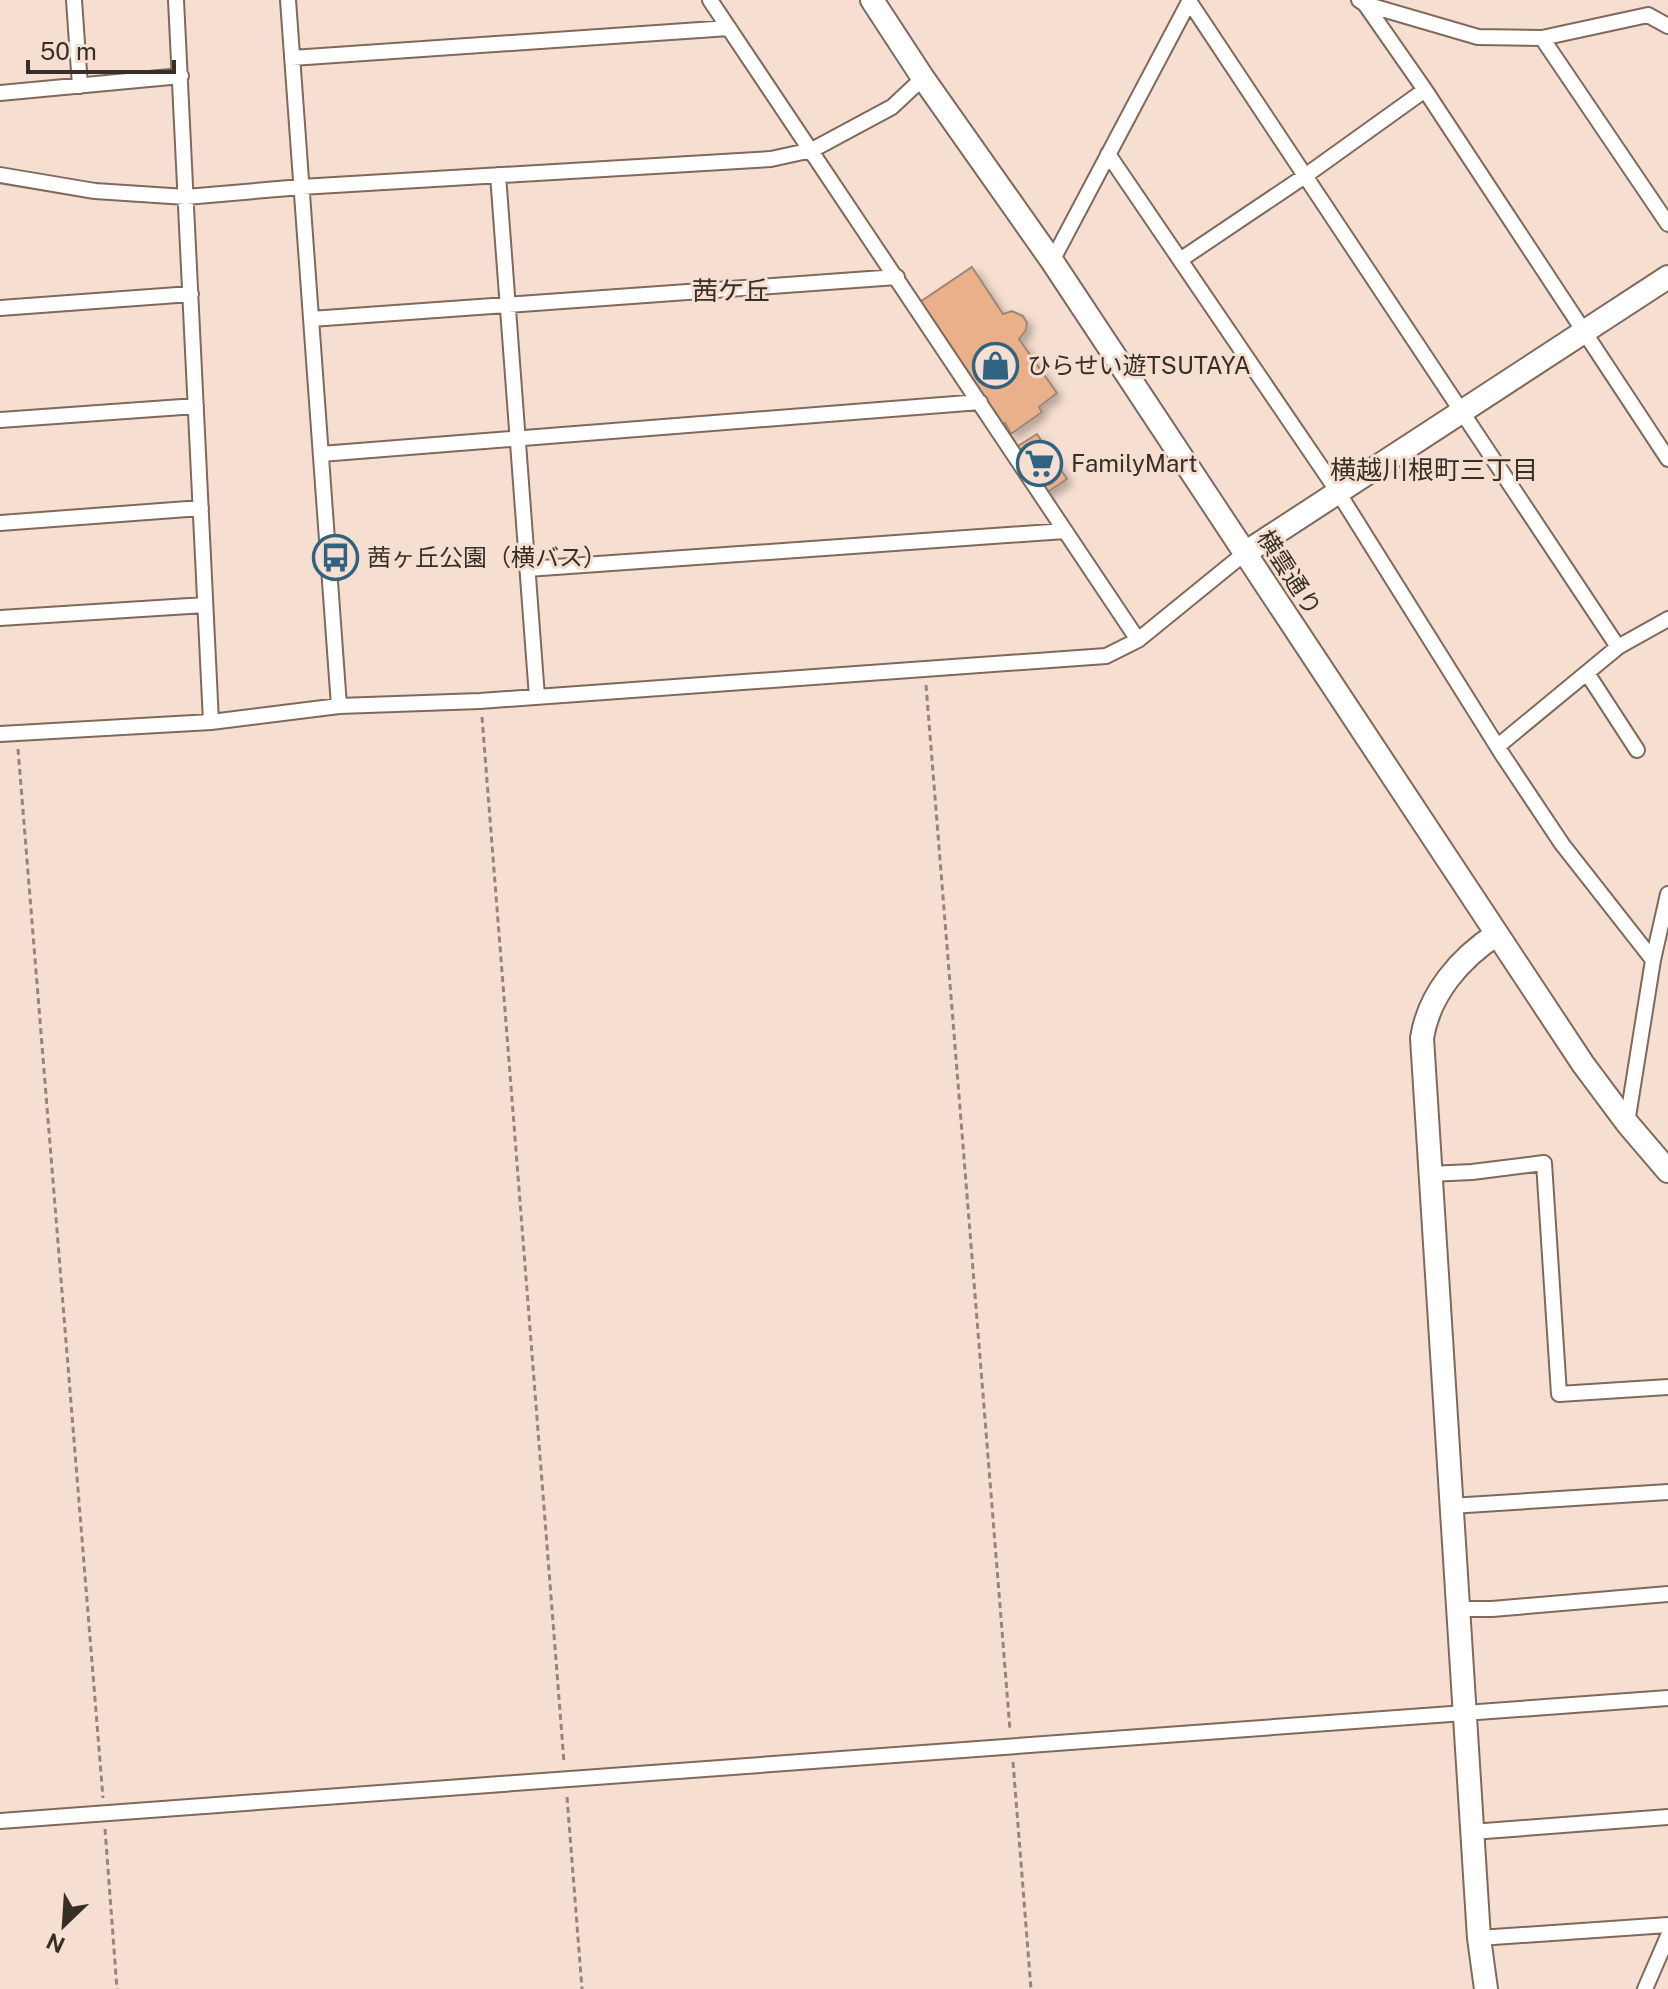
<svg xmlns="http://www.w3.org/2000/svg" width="1668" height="1989" viewBox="0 0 1668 1989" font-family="'Public Sans','Noto Sans JP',sans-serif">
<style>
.building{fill:#eab08a;stroke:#9b8679;stroke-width:2;filter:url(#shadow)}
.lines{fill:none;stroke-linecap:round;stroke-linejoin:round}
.street-casing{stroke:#7e6a5d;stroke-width:18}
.secondary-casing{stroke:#7e6a5d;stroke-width:26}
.path{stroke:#95857a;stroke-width:3;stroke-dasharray:6 4;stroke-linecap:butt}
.street{stroke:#fff;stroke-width:14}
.secondary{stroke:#fff;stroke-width:22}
.labels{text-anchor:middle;stroke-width:6;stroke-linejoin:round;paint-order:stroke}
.poi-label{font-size:24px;fill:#372e28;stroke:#f6dfd0;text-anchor:start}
.street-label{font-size:24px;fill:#372e28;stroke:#f6dfd0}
.neighbourhood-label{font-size:26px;fill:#372e28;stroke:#f6dfd0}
</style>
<defs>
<filter id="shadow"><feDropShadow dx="5" dy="5" stdDeviation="4" flood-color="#0004"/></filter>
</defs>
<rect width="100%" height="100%" fill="#f6dfd0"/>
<path class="building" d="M972,267L1003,314L1012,311L1023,316L1027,323L1026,330L1019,339L1057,393L1039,407L1042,412L1011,434L1005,423L995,429L914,306Z
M1037,434L1067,479L1043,495L1013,449Z"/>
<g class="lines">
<defs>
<path id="street" d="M74,0L80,86
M176,0L211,722
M288,0L339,706
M710,0L1138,640
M1359,0L1365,4L1425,90L1668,459
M1189,1L1618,647
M1365,4L1478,37L1542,38L1648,15L1668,26
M1542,38L1668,224
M292,58L729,28
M0,93L181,76
M1108,154L1338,492L1502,754L1562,844L1653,960
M0,175L95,191L186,197L301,187L771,159L812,150L892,107L923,78
M498,175L537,697
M1180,260L1305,176L1425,90
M1052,261L1190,0
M0,308L191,294
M311,319L897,277
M0,420L196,406
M321,454L980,402
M0,523L201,508
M527,569L1065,531
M0,618L205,605
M1587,673L1637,750
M0,734L211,722L339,706L480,701L1106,656L1138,640L1245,553
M1498,746L1618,647L1668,619
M1627,1123L1653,960L1668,894
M1429,1174L1472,1172L1544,1163L1559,1394L1668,1387
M1451,1506L1668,1492
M1457,1609H1492L1668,1594
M0,1821L1668,1698
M1472,1832L1668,1817
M1479,1938L1668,1925
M1645,1989L1668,1936"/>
<path id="secondary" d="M872,0L923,78L1052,261L1583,1064L1627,1123L1668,1171
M1245,553L1668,277
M1486,1989L1479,1938L1422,1038C1429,994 1460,958 1497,934"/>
</defs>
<use href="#street" class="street-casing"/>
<use href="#secondary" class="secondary-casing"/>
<path class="path" d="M926,685L1010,1730
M482,717L564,1762
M18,749L103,1798
M1013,1762L1031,1989
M567,1797L582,1989
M105,1829L117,1989"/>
<use href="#street" class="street"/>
<use href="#secondary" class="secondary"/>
</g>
<defs>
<symbol id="shop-ring" viewBox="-11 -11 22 22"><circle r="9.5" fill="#f6dfd0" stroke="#2f637f" stroke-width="1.5"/><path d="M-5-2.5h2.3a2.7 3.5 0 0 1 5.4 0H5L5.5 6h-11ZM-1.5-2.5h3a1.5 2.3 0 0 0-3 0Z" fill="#2f637f"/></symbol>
<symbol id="supermarket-ring" viewBox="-11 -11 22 22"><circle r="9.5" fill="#f6dfd0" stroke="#2f637f" stroke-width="1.5"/><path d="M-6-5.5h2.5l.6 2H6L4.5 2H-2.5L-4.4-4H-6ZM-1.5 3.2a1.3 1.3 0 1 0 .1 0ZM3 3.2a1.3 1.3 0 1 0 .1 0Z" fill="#2f637f"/></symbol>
<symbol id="bus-ring" viewBox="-11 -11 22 22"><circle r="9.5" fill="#f6dfd0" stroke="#2f637f" stroke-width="1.5"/><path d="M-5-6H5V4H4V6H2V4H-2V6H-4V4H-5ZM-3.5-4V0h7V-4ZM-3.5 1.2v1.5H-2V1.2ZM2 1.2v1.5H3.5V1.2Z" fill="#2f637f"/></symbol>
</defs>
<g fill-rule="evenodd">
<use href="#shop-ring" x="970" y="340" width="51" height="51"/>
<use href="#supermarket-ring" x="1014" y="438" width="51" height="51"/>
<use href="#bus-ring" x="310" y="532" width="51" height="51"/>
</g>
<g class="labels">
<g class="poi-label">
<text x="1027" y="374">ひらせい遊TSUTAYA</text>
<text x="1071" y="472">FamilyMart</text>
<text x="367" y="566">茜ヶ丘公園（横バス）</text>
</g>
<g class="street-label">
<text transform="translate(1289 573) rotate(57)" y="8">横雲通り</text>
</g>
<g class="neighbourhood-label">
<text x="731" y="300">茜ケ丘</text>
<text x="1434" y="479">横越川根町三丁目</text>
</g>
</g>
<g transform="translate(64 1925) rotate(205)" stroke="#f6dfd0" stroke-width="6" paint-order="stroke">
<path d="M0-6L14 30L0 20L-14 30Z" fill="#372e28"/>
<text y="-12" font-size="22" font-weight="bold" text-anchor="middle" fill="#372e28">N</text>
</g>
<path d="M28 60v12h146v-12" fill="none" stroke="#372e28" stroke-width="4"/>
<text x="40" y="60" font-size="24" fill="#372e28" stroke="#f6dfd0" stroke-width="6" paint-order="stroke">50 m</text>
</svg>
